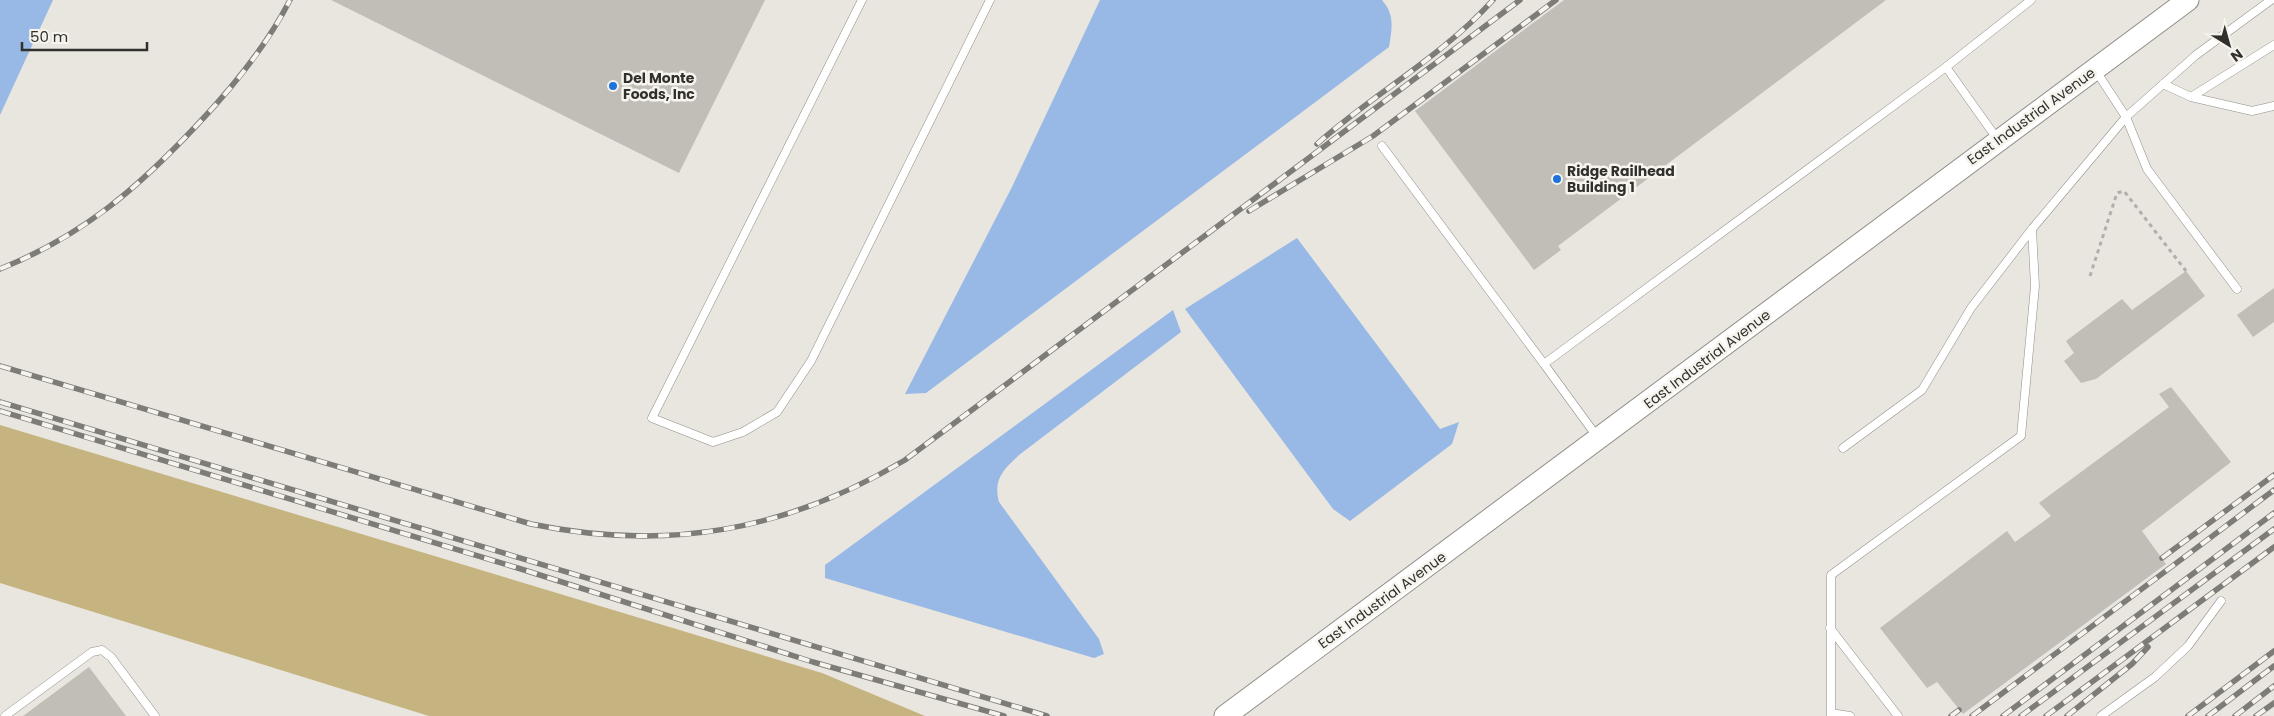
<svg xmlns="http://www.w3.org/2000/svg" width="2274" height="716" viewBox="0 0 2274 716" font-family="Poppins,sans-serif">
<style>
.green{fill:#c5b380}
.water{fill:#98b8e5}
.building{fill:#c1beb8}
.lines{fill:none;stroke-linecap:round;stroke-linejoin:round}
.lane-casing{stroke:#918f89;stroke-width:9}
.secondary-casing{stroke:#918f89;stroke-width:23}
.path{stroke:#b1afaa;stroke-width:3;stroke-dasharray:4 4;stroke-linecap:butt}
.lane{stroke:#fff;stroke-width:8}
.secondary{stroke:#fff;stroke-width:21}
.rail-casing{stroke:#7e7c77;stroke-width:5.5}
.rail{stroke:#f6f4ed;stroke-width:4;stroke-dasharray:11;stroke-linecap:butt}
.poi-dot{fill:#1d72dc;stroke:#f6f4ed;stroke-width:2}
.labels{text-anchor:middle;stroke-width:5;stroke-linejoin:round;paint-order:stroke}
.poi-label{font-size:14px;font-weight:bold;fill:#31302d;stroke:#f6f4ed;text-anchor:start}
.street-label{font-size:14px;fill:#31302d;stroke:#f6f4ed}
</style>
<rect width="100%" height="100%" fill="#e9e6e0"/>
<path class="green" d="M0,425L822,673L925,716H429L0,583Z"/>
<path class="water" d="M0,0H53L0,115Z
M1100,0H1382C1395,15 1392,28 1389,47L926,393L905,394L1012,187Z
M1297,238L1440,429L1459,422L1452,444L1350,521L1333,509L1185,309Z
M1173,310L1181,332L1019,455C1003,470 993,479 999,502L1099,639L1104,654L1094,658L825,578V565Z"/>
<path class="building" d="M331,0H765L679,173Z
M1564,0H1886L1558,246L1561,250L1534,270L1415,111Z
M2186,271L2205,296L2096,379L2081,383L2064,361L2074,353L2066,341L2122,299L2132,310Z
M2274,288V322L2253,337L2237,315Z
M2171,387L2231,462L2142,531L2166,564L1963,714L1937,682L1927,688L1880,628L2007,531L2015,542L2051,516L2039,503L2169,407L2159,394Z
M89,667L126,716H23Z"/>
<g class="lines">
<defs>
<path id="lane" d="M862,0L652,418L713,442L743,432L777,412L811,361L990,0
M1946,67L2031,0
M2163,84L2191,97L2252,111L2274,106
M2191,97L2274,45
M1382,146L1544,364
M2237,289L2147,169L2126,117L2196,55L2271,0
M1598,438L1544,364L1946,67L1998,140
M1843,448L1922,390L1971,308L2032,229L2126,117L2096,71
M1830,628L1898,716
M1831,713L1850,716
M5,716L92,652L102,650L111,657L155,716
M1831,716V575L2021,436L2035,286L2032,229
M2101,716L2155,677L2188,646L2221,601"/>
<path id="secondary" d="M1225,716L2188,0"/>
</defs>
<use href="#lane" class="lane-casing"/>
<use href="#secondary" class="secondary-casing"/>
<path class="path" d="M2090,276L2117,193L2124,191L2186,271"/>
<use href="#lane" class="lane"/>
<use href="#secondary" class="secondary"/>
<defs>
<path id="rail" d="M1317,144C1373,94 1442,57 1493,0
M1249,211L1373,136L1556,0
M0,269C82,236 137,189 197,125C233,87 266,47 290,0
M0,366L531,524C667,552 786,531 905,460L1520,0
M0,402L1047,716
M0,411L521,569L813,662L1004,716
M2162,558L2274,475
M1951,716L1959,710
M1972,716L2274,490
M2003,716L2274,513
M2021,716L2274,529
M2046,716L2274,547
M2067,716L2132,664L2148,647
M2188,716L2274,651
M2208,716L2274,666
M2235,716L2274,686
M2256,716L2274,703"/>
</defs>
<use href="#rail" class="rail-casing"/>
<use href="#rail" class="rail"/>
</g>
<g class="poi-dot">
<circle cx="613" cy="86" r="5"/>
<circle cx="1557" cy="179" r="5"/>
</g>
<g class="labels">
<g class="poi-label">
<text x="623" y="83">Del Monte<tspan x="623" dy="16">Foods, Inc</tspan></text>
<text x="1567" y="176">Ridge Railhead<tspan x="1567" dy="16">Building 1</tspan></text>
</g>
<g class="street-label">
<text transform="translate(2031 116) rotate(-36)" y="5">East Industrial Avenue</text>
<text transform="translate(1707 359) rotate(-37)" y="5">East Industrial Avenue</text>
<text transform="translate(1382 600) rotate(-36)" y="5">East Industrial Avenue</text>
</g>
</g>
<g transform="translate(2229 45) rotate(143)" stroke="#f6f4ed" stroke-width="4" paint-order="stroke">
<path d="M0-4L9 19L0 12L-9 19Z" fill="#31302d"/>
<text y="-8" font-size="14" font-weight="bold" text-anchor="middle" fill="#31302d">N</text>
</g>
<path d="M22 42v8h125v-8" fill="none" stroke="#31302d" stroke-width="2.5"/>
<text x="30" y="42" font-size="15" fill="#31302d" stroke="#f6f4ed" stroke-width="4" paint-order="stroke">50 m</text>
</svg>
